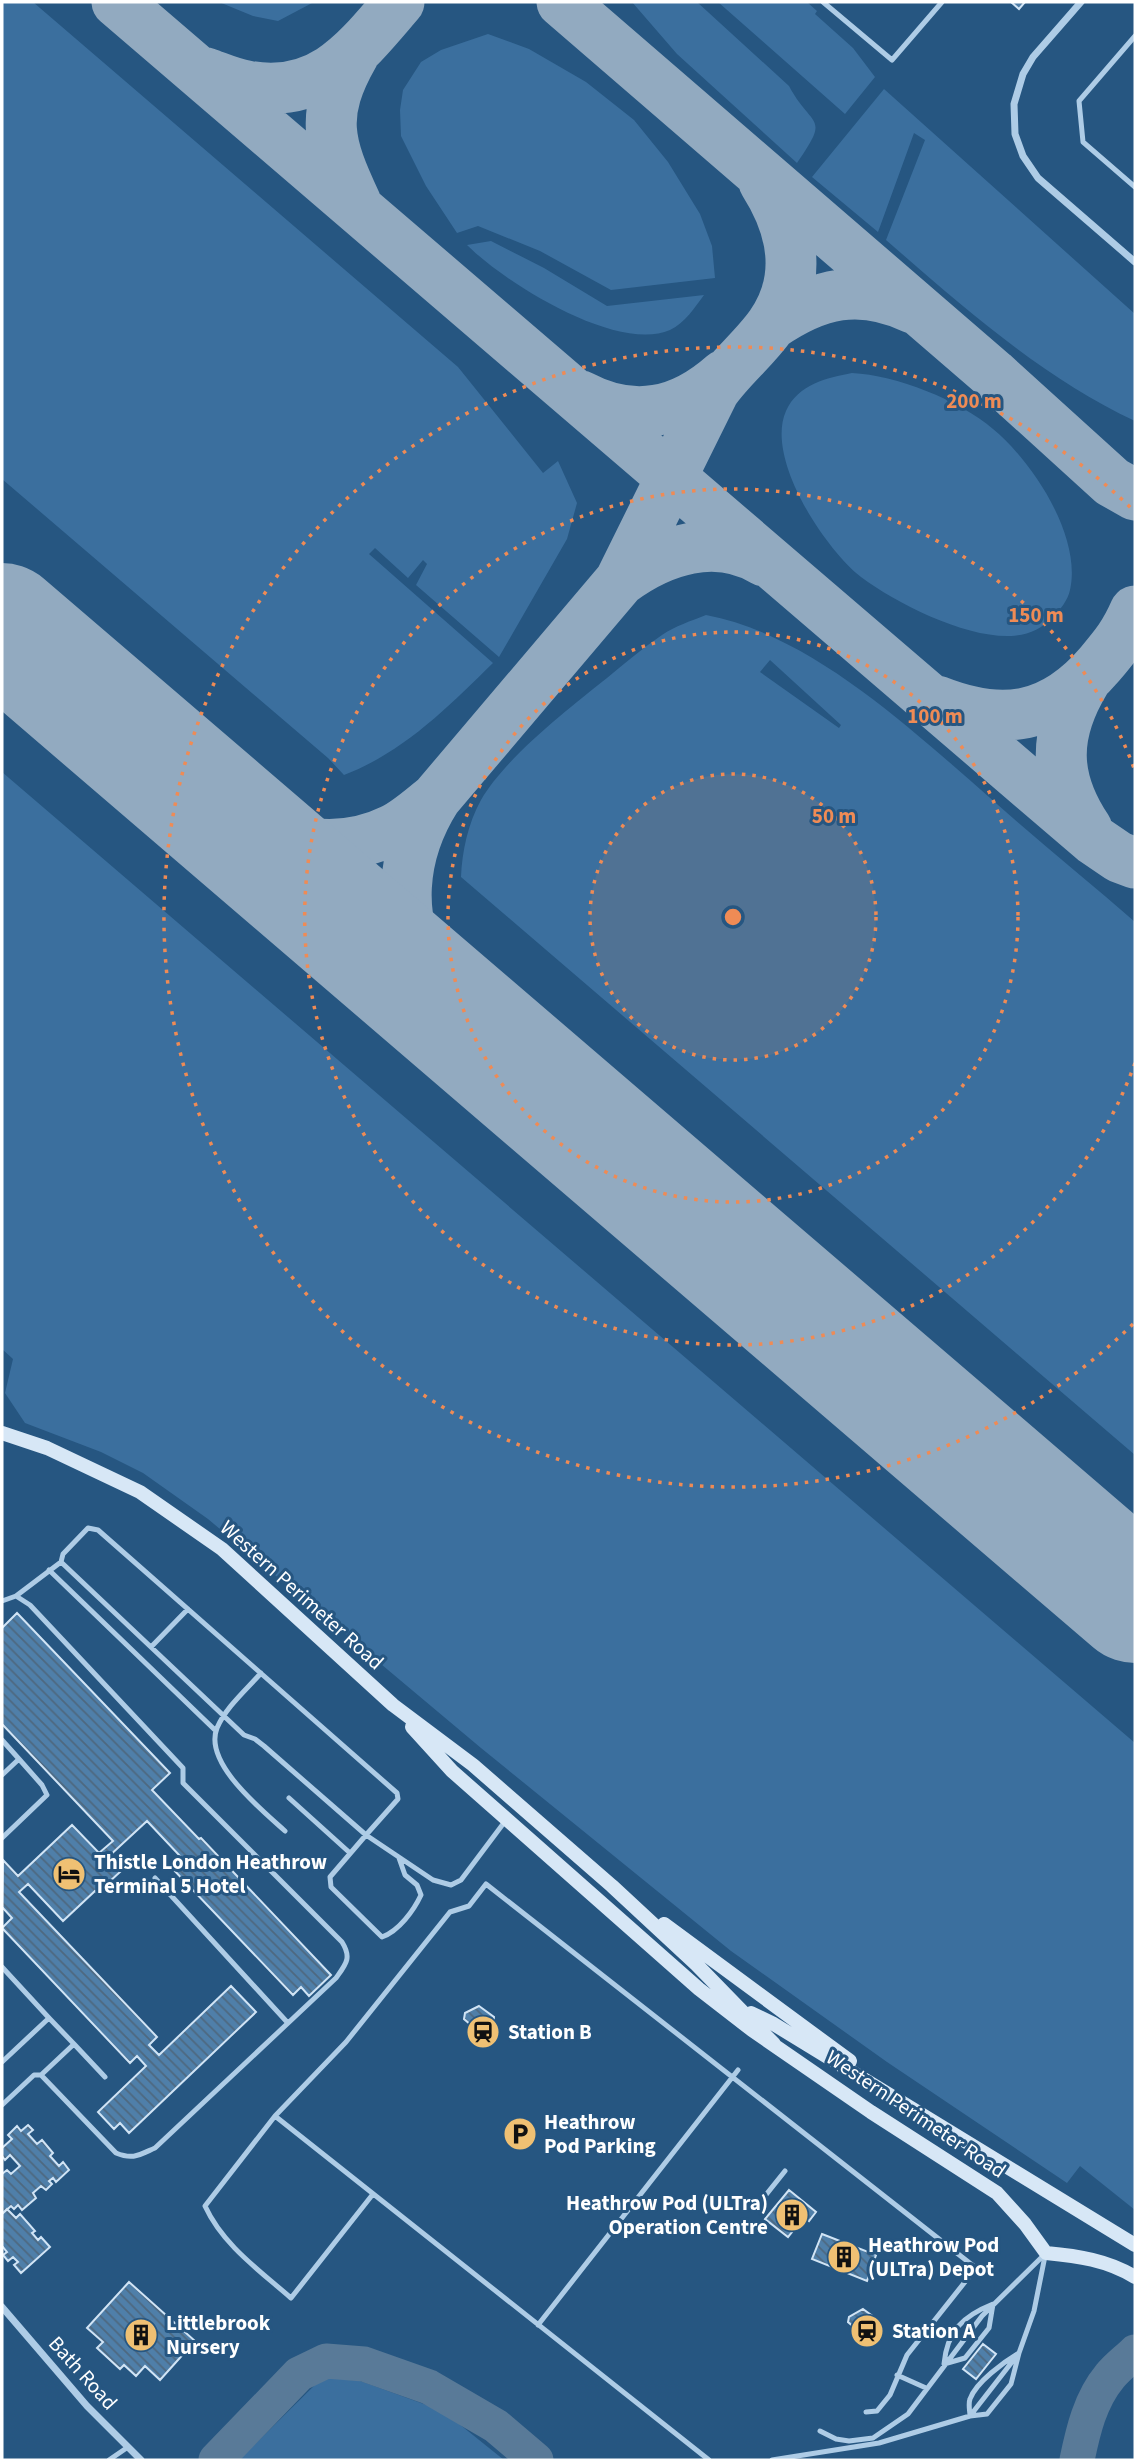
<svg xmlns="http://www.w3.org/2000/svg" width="1137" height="2462" viewBox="0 0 1137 2462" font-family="'Source Sans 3',sans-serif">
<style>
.green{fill:#3b6f9e;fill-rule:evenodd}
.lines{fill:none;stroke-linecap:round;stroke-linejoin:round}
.river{stroke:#597a98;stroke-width:35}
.taxiway{stroke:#92aac0;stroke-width:51}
.runway{stroke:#92aac0;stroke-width:128}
.building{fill:url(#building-back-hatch);stroke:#d1e4f5;stroke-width:2}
.lane{stroke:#aecce6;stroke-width:5}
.street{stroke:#aecce6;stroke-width:7}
.secondary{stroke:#d7e7f6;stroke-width:14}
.ring{fill:none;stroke:#ef8b55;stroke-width:3.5;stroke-dasharray:3.5 7}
.labels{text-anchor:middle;stroke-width:6;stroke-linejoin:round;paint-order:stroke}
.street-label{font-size:21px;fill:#fff;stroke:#265681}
.poi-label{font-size:21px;font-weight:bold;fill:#fff;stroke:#265681;text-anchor:start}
.centre{fill:#ef8b55;stroke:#265681;stroke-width:3.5}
.ring-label{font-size:21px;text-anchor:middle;font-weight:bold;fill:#ef8b55;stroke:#265681;stroke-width:6;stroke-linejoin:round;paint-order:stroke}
</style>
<defs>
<pattern id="building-back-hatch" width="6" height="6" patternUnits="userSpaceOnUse" patternTransform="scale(1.75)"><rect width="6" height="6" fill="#4f7fa9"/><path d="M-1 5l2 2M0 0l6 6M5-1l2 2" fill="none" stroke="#4e687f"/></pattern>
</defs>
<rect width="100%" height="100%" fill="#265681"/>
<path class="green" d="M2,2H33L458,367L543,473L558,461L577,503L567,539L499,657L416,585L427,564L423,560L408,578L375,548L369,554L493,663C448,707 404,752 344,775L328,758L2,479Z
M219,2H314L278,21L253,16Z
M632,2H697L789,86C812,129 831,114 797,163L677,54Z
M718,2H807L817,11L815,14L853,48L875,77L845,114Z
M488,34L529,49L586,82L634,120L668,162L700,214L712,246L715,278L611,290L540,251L478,226L457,233L426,186L401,136L400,110L403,90L421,62L441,50Z
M884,89L1135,314V421C1043,378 963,307 886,240L925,140L914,133L878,232L812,177Z
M491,241L544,268L607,306L704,295C695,307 685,323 670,330C617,353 505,283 467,245Z
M852,373C896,375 959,400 993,429C1033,462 1082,537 1070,590C1068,600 1060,610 1053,617C1041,629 1029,635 1011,636C966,638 897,604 861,577C824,548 765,458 786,411C798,384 827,378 852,373Z
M706,615C810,634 911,729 989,797C1037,840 1087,880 1135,922V1455L461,877C462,852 468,823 481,800C506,757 568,709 607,678C625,663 643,648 662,635C675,626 691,621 706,615ZM770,660L841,725L839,728L760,672Z
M2,772L1135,1743V2210L1080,2166L1067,2183L887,2062L731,1951L481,1748L208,1519L143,1473L101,1452L25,1423L5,1393L13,1359L2,1349Z
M330,2370L443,2411L504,2460H239Z"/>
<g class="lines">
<path class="river" d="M216,2460L299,2374L326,2361L364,2364L429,2387L496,2426L536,2460
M1077,2460C1083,2431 1090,2400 1110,2376C1117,2367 1127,2360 1135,2352"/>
<path class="taxiway" d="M117,2L1094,840L1119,857L1135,863
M562,2L993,374L1112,482L1135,495
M354,54C319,115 328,143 356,203
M206,73C220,78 233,84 247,86C321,100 357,51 399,2
M771,325C818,293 859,283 913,308
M581,396C634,424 681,413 724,375
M620,581L714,391C731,367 754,349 771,325C804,278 792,226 764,182
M1085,681C1053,734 1053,778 1087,829
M937,701C1003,727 1053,719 1100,664C1116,645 1125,634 1135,611
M224,819C281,839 333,859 392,830C408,822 422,809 436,798
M474,1033C460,1013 442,997 430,977C394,920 401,853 436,798L620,581C662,550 716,532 764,561"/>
<path class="runway" d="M2,627L1135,1599"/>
</g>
<path class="building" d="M1011,2H1025L1019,9Z
M17,1613L170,1773L152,1790L199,1839L201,1838L331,1975L309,1996L301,1987L293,1995L170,1866L180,1856L147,1821L107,1858L120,1872L97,1893L95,1891L63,1921L28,1884L19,1892L157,2037L149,2045L159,2055L231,1986L256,2012L129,2133L120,2123L114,2129L98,2112L146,2066L137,2056L130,2063L2,1928L12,1918L3,1908L2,1910L3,1860L18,1876L72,1825L99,1853L113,1841L2,1724V1628Z
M479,2006L494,2017L492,2033L489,2036H484L464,2019L465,2013Z
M28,2125L33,2130L28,2134L37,2144L42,2140L53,2153L50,2156L59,2166L63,2162L69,2170L56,2182L53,2178L49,2181L52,2184L46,2190L41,2186L33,2193L36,2198L22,2210L18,2205L14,2209L11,2206L2,2214V2174L7,2170L11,2174L20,2166L10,2155L5,2160L2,2156V2148L12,2139L8,2135L17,2126L21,2131Z
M789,2190L816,2212L809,2221L804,2217L788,2237L765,2219Z
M7,2209L16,2218L20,2214L35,2231L32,2233L38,2240L41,2237L50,2247L21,2273L14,2265L18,2262L13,2257L8,2261L3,2255L7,2252L2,2246V2214Z
M822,2234L876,2255L867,2281L812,2259Z
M129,2282L195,2341L160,2380L145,2366L136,2376L124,2365L120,2369L97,2348L103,2342L87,2328Z
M863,2309L878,2320L876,2336L873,2339H868L848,2322L849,2317Z
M983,2344L996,2354L976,2379L963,2369Z"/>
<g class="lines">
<path class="lane" d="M823,2L892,60L942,2
M1135,36L1079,101L1083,142L1135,187
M49,1570L216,1731
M16,1596L61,1562L63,1554L88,1528L98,1530L397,1793L398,1799L366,1835L264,1746L255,1739L244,1735L61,1562
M2,1601L16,1596L30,1605L183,1768V1783L342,1942C352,1958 346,1964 336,1978L155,2148C139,2155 133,2160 116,2153L41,2075H34L2,2105
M151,1647L188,1609
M261,1673C246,1690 226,1707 217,1728C203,1763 262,1810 285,1831
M2,1740L19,1759
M2,1775L19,1759L42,1785L47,1795L2,1838
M289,1798L350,1853
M399,1858L405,1875L417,1885L421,1895C414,1910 399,1931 382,1937L331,1887L330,1877L366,1835L433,1880L451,1885L461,1880L506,1820
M155,1878L287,2022
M2,1967L49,2018
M74,2044L105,2077
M2,2062L49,2018L74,2044L41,2075
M275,2116L709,2460
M373,2194L291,2298C259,2270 223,2245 205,2206L275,2116L346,2042L450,1912L469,1906L486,1884L976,2268L907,2355L890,2395L877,2411L866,2412
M757,2206L785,2171
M993,2304L989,2328L965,2358L944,2364C947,2331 963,2316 993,2304Z
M538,2325L738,2070
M1019,2353L1011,2384L987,2414L970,2416C970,2412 968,2404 970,2399C976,2382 1004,2362 1019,2353Z
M897,2375L926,2388
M820,2431L836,2439L849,2441L873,2438L908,2414L982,2316L1046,2253
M109,2460L128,2447
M772,2460L879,2443L970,2416L1019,2353L1034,2311L1045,2256"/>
<path class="street" d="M1081,2L1033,57L1023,74L1014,104L1015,134L1023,156L1038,178L1135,262
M2,2307L87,2406L141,2460"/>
<path class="secondary" d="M2,1433L47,1448L140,1492L222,1549L393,1705L473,1765L612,1886L696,1964L774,2044
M412,1727L452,1771L699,1989L752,2030L871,2112L997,2193L1025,2224L1046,2253C1078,2256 1107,2260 1135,2277
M664,1924L850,2061
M751,2013L772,2023L1135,2245"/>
</g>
<circle cx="733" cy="917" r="143" fill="#ef8b55" fill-opacity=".12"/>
<g class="ring">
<circle cx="733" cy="917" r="143"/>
<circle cx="733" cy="917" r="285"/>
<path d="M1135 1063A428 428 0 1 1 1135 771"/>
<path d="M1133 1324A570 570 0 1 1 1133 510"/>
</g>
<defs>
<symbol id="hotel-disc" viewBox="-11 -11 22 22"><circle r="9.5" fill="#efc073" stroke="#265681"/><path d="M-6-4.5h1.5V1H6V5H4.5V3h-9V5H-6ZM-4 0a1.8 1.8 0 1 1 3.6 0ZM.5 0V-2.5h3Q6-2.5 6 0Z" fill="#111"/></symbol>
<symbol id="station-disc" viewBox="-11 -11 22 22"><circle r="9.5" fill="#efc073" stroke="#265681"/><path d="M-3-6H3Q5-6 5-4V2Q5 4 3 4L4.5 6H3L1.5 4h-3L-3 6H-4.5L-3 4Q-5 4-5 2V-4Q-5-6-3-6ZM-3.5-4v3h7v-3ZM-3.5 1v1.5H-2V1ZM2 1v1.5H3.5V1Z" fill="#111"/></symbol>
<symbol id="parking-disc" viewBox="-11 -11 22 22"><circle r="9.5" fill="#efc073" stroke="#265681"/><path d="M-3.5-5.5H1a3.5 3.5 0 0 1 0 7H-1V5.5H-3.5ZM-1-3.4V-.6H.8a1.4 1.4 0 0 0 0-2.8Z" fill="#111"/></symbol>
<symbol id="building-disc" viewBox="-11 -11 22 22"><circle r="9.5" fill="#efc073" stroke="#265681"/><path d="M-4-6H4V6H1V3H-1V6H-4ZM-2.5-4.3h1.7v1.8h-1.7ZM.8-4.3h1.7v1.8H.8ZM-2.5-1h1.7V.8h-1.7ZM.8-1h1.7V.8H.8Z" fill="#111"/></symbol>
</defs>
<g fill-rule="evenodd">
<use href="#hotel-disc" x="50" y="1855" width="38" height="38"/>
<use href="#station-disc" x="464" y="2013" width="38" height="38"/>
<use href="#parking-disc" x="501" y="2115" width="38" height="38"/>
<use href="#building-disc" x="773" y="2196" width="38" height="38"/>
<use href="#building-disc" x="825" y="2238" width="38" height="38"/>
<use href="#station-disc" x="848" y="2312" width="38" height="38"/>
<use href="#building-disc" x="122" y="2316" width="38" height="38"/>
</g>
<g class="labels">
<g class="street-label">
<text transform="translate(302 1595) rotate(42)" y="7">Western Perimeter Road</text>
<text transform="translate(916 2114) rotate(34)" y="7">Western Perimeter Road</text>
<text transform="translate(83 2373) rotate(48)" y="7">Bath Road</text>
</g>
<g class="poi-label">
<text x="94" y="1869">Thistle London Heathrow<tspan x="94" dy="24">Terminal 5 Hotel</tspan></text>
<text x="508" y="2039">Station B</text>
<text x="544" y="2129">Heathrow<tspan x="544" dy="24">Pod Parking</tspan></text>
<text x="768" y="2210" text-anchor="end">Heathrow Pod (ULTra)<tspan x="768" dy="24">Operation Centre</tspan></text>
<text x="868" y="2252">Heathrow Pod<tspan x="868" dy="24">(ULTra) Depot</tspan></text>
<text x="166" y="2330">Littlebrook<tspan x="166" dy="24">Nursery</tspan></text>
<text x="892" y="2338">Station A</text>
</g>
</g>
<circle cx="733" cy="917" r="10" class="centre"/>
<g class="ring-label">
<text x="974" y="408">200 m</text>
<text x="1036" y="622">150 m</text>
<text x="935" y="723">100 m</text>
<text x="834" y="823">50 m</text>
</g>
<rect width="1137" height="2462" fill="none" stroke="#ffffff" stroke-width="7"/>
</svg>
